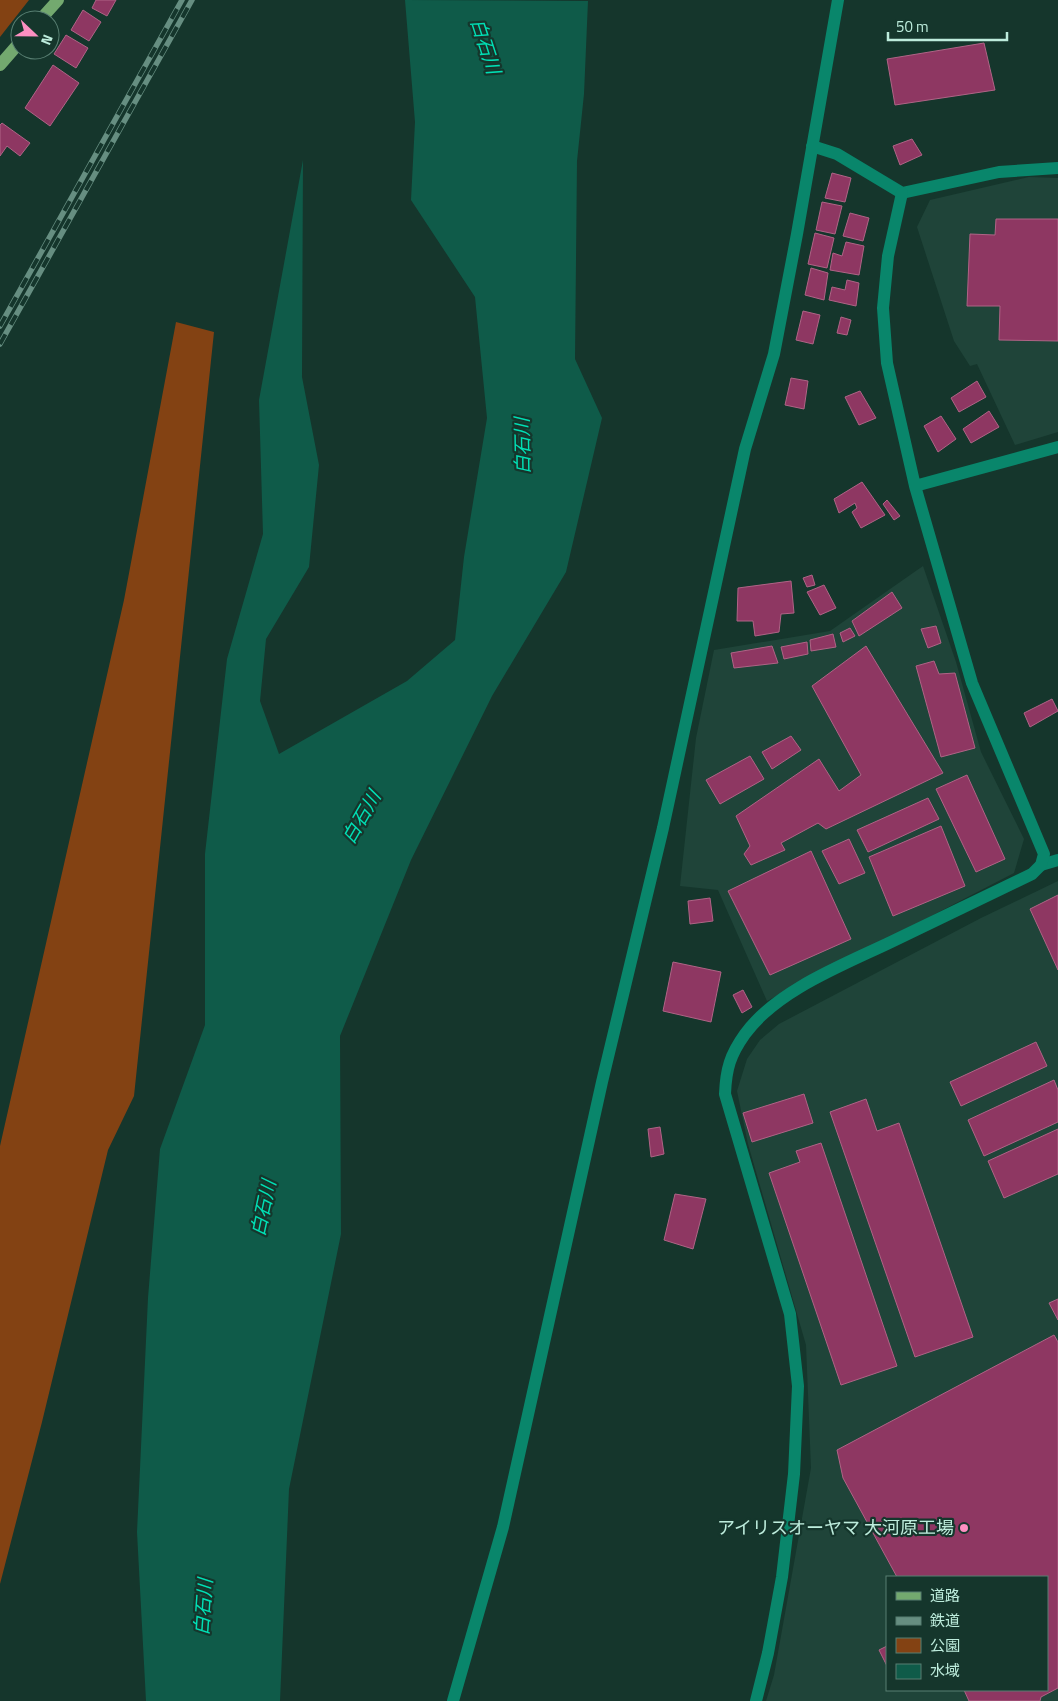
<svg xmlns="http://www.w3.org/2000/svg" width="1058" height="1701" viewBox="0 0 1058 1701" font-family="'Titillium Web','Noto Sans JP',sans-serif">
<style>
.built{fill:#1f4439;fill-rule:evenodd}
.green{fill:#834213}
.water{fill:#0f5b49}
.building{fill:#8e3762;stroke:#af6486}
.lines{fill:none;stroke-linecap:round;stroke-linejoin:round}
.minor{stroke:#09866b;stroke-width:12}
.tertiary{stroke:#09866b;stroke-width:12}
.primary{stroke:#73a96f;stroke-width:12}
.rail-casing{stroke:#668e81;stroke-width:5.5}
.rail{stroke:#15362c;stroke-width:4;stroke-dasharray:11;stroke-linecap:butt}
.poi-dot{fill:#fc8fc1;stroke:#15362c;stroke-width:2}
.labels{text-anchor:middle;stroke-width:4.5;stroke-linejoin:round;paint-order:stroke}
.poi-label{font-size:18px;fill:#bdecdc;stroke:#15362c;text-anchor:end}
.water-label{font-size:19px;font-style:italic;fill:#00e0b5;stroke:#15362c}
</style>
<rect width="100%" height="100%" fill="#15362c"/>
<path class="built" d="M1029,177L1058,178V432L1015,445L977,364L970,366L954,341L917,227L930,200Z
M923,566L956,662L981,752L1024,839L1014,873L767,1001L718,890L680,886L696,738L714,650L830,631Z
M1058,881V1701H766L774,1675L811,1468L806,1345L748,1144L737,1091L747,1059L760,1040L779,1024L981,918ZM887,1577H1047V1690H887Z"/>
<path class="green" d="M0,0H29L0,37Z
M176,322L214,332L134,1096L108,1150L42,1422L0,1584V1146L124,600Z"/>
<path class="water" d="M405,0L588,1L584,94L577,161L575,359L602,418L566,572L492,696L411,860L340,1036L341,1234L289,1489L280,1701H146L137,1532L148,1298L160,1149L205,1025V854L227,659L263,534L259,400L303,160L302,377L319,465L309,567L266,639L260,701L279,754L407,681L455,640L464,557L487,418L475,297L411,200L415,122Z"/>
<path class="building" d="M96,0H116L107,16L92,8Z
M83,10L101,22L89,41L71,30Z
M66,35L88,48L76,68L54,54Z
M984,43L995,90L895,105L887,59Z
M53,65L79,83L50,126L25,108Z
M2,123L30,143L20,156L7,146L0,156V125Z
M912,139L922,155L900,165L893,146Z
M832,173L851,178L845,202L825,198Z
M822,202L842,206L835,234L816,230Z
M850,213L869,218L863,241L843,236Z
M996,219H1058V341L999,340L1000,306H967L970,234L995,235Z
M815,233L834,238L827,268L808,264Z
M846,242L864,246L859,275L830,270L833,253L842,256Z
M811,268L828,273L824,300L805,295Z
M847,280L859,283L856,306L829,300L832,287L845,290Z
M803,311L820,315L813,344L796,340Z
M841,317L851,320L847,335L837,333Z
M791,378L808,381L804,409L785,405Z
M977,381L986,397L959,412L951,398Z
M860,391L876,418L859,425L845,397Z
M989,411L999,427L971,443L963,429Z
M941,416L956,439L938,452L924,426Z
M862,482L885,515L861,528L852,512L857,508L855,503L839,513L834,499Z
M887,500L900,516L894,520L883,504Z
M812,575L815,585L807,587L803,578Z
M791,581L794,613L781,614L779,632L755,636L753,621H737L738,588Z
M824,585L836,608L820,615L807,592Z
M892,592L902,608L859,636L852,621Z
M936,626L941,643L928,648L921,629Z
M850,628L855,636L843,642L840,633Z
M833,634L836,647L811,651L810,640Z
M807,642L808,654L784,659L781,647Z
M772,646L778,663L734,668L731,653Z
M866,646L943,773L826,829L818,823L781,843L785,850L751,865L744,854L750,846L736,816L819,759L839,791L861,775L812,686Z
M934,661L939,674L955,673L975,748L941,757L916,666Z
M1052,699L1058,711L1030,727L1024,713Z
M791,736L801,750L772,769L762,752Z
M750,756L764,779L720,804L706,780Z
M967,775L1005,859L976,872L936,789Z
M928,798L939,819L868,852L857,830Z
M941,826L965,886L893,916L869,857Z
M849,839L865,873L839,884L822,851Z
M811,851L851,939L770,975L728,891Z
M1058,895V970L1030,909Z
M710,898L713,921L690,924L688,901Z
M673,962L721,972L711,1022L663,1011Z
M743,990L752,1007L742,1013L733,995Z
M1036,1042L1047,1066L961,1106L950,1082Z
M1054,1080L1058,1090V1122L984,1156L968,1120Z
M804,1094L813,1123L752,1142L743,1113Z
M866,1099L877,1131L899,1123L973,1337L915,1357L830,1112Z
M660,1127L664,1154L651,1157L648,1129Z
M1058,1129V1174L1004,1198L988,1161Z
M821,1143L897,1366L841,1385L769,1173L800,1162L796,1151Z
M675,1194L706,1199L693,1249L664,1240Z
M1058,1299V1320L1049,1303Z
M1054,1335L1058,1342V1688L1041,1697L1040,1701H969L964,1690H1047V1577H897L843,1478L837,1450Z
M887,1646V1666L879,1650Z"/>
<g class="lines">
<path class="minor" d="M812,146L837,154L902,193L999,172L1058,168
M1041,865L1058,860
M453,1701L503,1527L602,1082L663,828L745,449L774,354L797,234L838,0"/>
<path class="tertiary" d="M915,486L1058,447
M756,1701L768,1653L782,1577L794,1474L798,1386L790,1314L725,1094C726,1069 730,1055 745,1034C777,990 843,965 891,942C938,919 985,897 1032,874L1041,865L1044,854L972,683L915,486L887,363L883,308L888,256L902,193"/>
<path class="primary" d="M40,20L58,0
M0,65L20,42"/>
<defs>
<path id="rail" d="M0,326L182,0
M0,344L192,0"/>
</defs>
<use href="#rail" class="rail-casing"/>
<use href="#rail" class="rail"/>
</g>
<circle class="poi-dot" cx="964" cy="1528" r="5"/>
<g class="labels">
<g class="poi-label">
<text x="954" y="1534">アイリスオーヤマ 大河原工場</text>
</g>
<g class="water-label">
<text transform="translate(486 46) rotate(72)" y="7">白石川</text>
<text transform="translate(522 446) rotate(-91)" y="7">白石川</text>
<text transform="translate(361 817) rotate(-60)" y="7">白石川</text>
<text transform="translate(263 1208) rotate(-78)" y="7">白石川</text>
<text transform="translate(203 1607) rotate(-86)" y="7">白石川</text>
</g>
</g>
<rect x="886" y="1576" width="162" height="115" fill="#15362c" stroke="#587f72"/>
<rect x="896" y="1592" width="25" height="8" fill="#73a96f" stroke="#587f72"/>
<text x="930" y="1601" font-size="15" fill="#bdecdc">道路</text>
<rect x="896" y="1617" width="25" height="8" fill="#668e81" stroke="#587f72"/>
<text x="930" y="1626" font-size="15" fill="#bdecdc">鉄道</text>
<rect x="896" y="1638" width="25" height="15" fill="#834213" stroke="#587f72"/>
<text x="930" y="1651" font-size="15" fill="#bdecdc">公園</text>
<rect x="896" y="1664" width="25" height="15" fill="#0f5b49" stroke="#587f72"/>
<text x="930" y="1676" font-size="15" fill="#bdecdc">水域</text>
<g transform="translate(35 35) rotate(112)"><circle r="24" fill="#15362c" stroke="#587f72"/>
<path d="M0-4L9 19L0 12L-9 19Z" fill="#fc8fc1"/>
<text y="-8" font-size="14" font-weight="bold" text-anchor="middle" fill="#bdecdc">N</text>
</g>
<path d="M888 32v8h119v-8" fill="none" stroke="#bdecdc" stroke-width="2.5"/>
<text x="896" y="32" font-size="15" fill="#bdecdc" stroke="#15362c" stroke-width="4" paint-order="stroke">50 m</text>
</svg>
